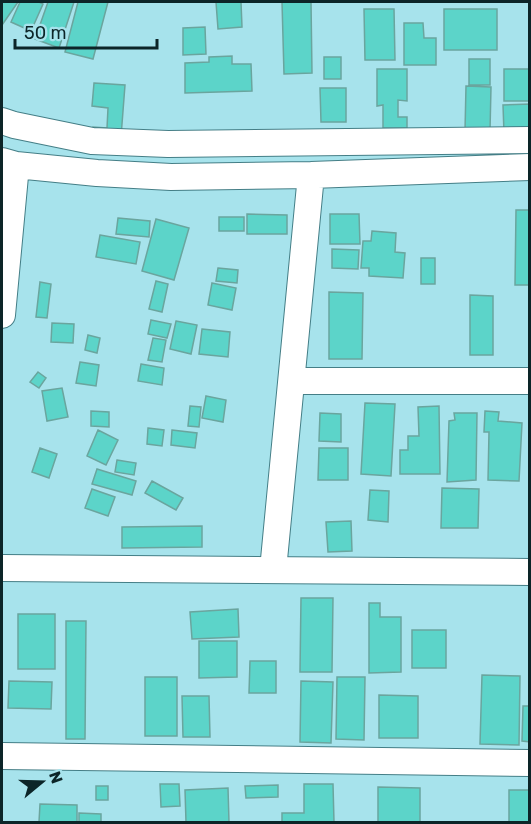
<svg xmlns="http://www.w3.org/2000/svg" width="531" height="824" viewBox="0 0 531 824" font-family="Rubik,sans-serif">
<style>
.building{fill:#5cd4c9;stroke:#6aa59e;stroke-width:1.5}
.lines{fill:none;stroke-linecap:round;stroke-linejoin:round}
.minor-casing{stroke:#447e86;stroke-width:28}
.minor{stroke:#fff;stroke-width:26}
</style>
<rect width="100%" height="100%" fill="#a7e3ec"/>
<path class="building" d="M2,2H18L2,25Z
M20,2H39L43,4L31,31L11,22Z
M48,2H74L59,48L35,39Z
M78,2H108L93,59L65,52Z
M216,2H241L242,27L218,29Z
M282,2H311L312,73L284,74Z
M364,9H394L395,60H365Z
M444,9H497V50H444Z
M404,23H423L424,38H436V65H404Z
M205,27L206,54L183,55V28Z
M232,56V64H251L252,91L185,93V63L209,62V57Z
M324,57H341V79H324Z
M469,59H490V85H469Z
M377,69H407V101L398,100V117H407V128H383V105L377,106Z
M504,69H530V101H504Z
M94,83L125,85L121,137L92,134L93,127L107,128L108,108L92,106Z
M466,86L491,87L490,131H465Z
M320,88H346V122H321Z
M530,104V132L504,133L503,105Z
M516,210H530V285H515Z
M247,214L287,215V234H247Z
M330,214H359L360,244H330Z
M219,217H244V231H219Z
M118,218L150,221L149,237L116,234Z
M156,219L189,228L174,280L142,271Z
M372,231L396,233L395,252L405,253L403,278L369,276V268H361L363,241H371Z
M100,235L140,242L136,264L96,257Z
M332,249L359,250L358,269L332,268Z
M421,258H435V284H421Z
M218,268L238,270L237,283L216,281Z
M156,281L168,284L162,312L149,309Z
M40,282L51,284L47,318L36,317Z
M212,283L236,288L232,310L208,305Z
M329,292L363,293L362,359H329Z
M470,295L493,296V355H470Z
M151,320L171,324L167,338L148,334Z
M176,321L197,325L191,354L170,349Z
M52,323L74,324L73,343L51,342Z
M202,329L230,332L228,357L199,354Z
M88,335L100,338L97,353L85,350Z
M153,338L166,340L162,362L148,360Z
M80,362L99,365L96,386L76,383Z
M141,364L164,368L162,385L138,381Z
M38,372L46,378L39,388L30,382Z
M62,388L68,417L47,421L42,391Z
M206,396L226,400L223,422L202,418Z
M365,403L395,404L391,476L361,474Z
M190,406L201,407L199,427L188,426Z
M439,406L440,474H400V450H408V436H419L418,407Z
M91,411L109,412V427L91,426Z
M485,411L499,412L498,421L522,423L519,481L488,480L489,432H484Z
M320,413L341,414V442L319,441Z
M454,413H477L476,480L447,482L449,421L455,420Z
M148,428L164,430L162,446L147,444Z
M98,430L118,440L106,465L87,456Z
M172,430L197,433L195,448L171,445Z
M40,448L57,454L49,478L32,472Z
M319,448H348V480H318Z
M117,460L136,463L134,475L115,472Z
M97,469L136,481L132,495L92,484Z
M152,481L183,498L176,510L145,493Z
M442,488L479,489L478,528H441Z
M92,489L115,497L108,516L85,508Z
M370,490L389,491L388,522L368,520Z
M351,521L352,551L328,552L326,522Z
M202,526V547L122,548V527Z
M301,598H333L332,672H300Z
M369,603H380V617H401V672L369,673Z
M238,609L239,637L192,639L190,612Z
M18,614H55V669H18Z
M66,621H86L85,739H66Z
M412,630H446V668H412Z
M199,641H237V677L199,678Z
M250,661H276V693H249Z
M482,675L520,676L519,745L480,744Z
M145,677H177V736H145Z
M337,677H365L364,740L336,739Z
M9,681L52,682L51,709L8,708Z
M301,681L333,682L331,743L300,742Z
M379,695L418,696V738H379Z
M182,696H209L210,737H183Z
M523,706H530V742L522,741Z
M160,784H179L180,806L161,807Z
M304,784H333L334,822H282V813H304Z
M278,785V797L246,798L245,786Z
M96,786H108V800H96Z
M378,787L420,788V822H378Z
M228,788L229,822H186L185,790Z
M509,790H530V822H509Z
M40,804L77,805V822H39Z
M79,813L101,814V822H79Z"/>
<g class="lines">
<defs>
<path id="minor" d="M2,121L14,125L92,141L168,144L530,140
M2,161L16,165L97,173L171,177L311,175L530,167
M2,315L16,165
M292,381H530
M2,568L530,572
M273,570L311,175
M2,756L530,763"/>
</defs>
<use href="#minor" class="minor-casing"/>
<use href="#minor" class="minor"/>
</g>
<rect width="531" height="824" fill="none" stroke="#0c2528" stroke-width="6"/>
<g transform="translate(42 782) rotate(71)" stroke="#a7e3ec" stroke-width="4.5" paint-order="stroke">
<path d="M0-4.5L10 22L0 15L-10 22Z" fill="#0c2528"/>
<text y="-9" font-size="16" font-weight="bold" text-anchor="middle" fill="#0c2528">N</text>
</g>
<path d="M15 39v9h142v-9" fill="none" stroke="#0c2528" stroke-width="3"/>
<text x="24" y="39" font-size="18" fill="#0c2528" stroke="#a7e3ec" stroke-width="4.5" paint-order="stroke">50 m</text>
</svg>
